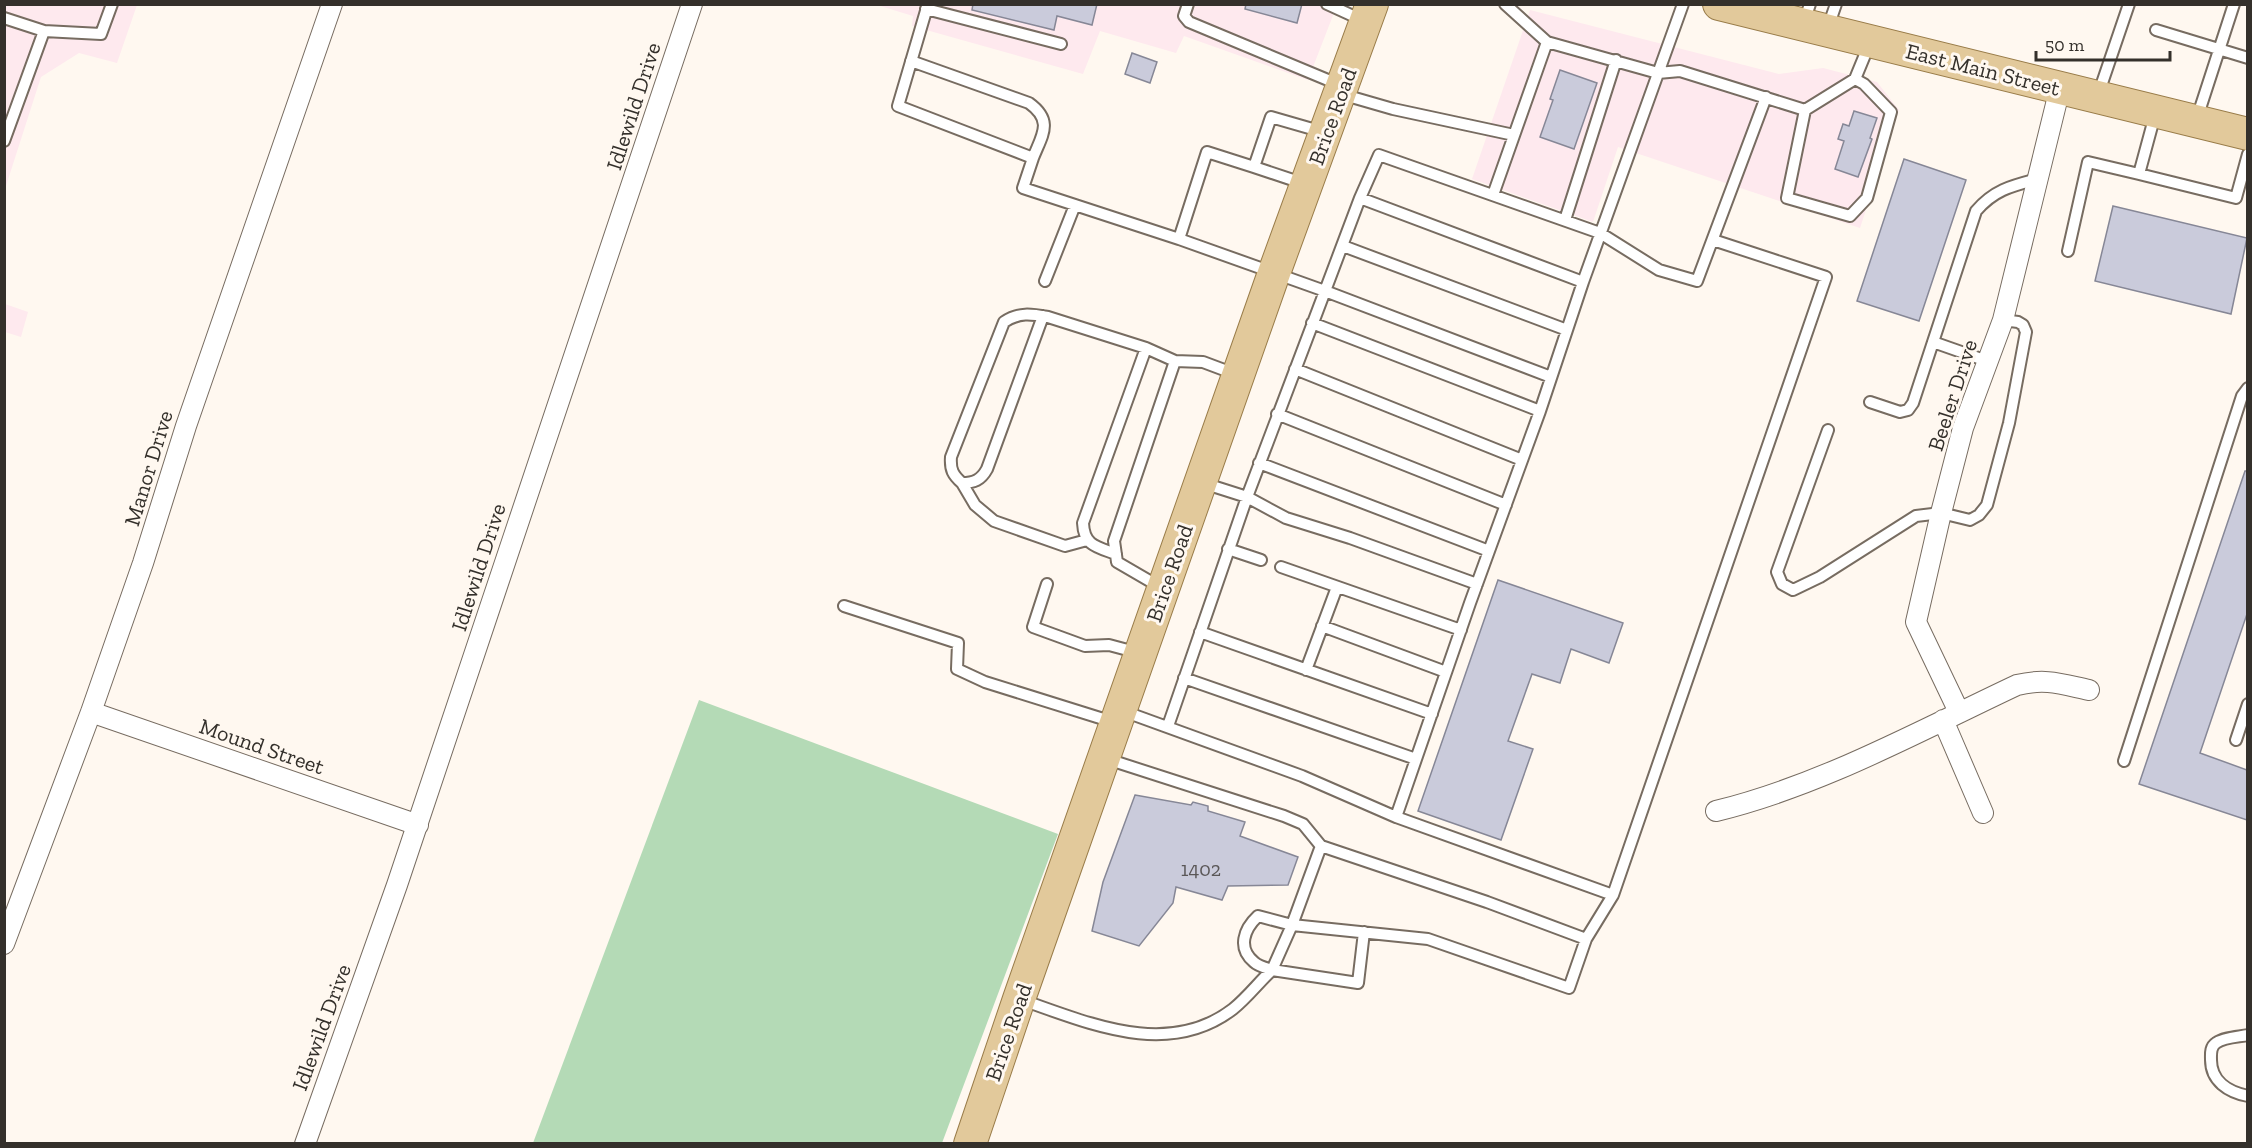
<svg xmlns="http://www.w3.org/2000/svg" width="2252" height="1148" viewBox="0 0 2252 1148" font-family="'Zilla Slab',serif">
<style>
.commercial{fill:#fee9ee}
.green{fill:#b4dab6}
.building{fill:#cacbdb;stroke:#868796;stroke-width:1.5}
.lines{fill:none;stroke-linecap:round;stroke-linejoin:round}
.lane-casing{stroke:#776c61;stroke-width:14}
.street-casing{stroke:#776c61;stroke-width:22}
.primary-casing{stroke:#997c49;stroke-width:34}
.lane{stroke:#fff;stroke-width:10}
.street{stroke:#fff;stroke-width:20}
.primary{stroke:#e2c99b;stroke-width:32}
.labels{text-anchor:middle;stroke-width:6;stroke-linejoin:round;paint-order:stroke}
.number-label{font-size:20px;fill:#5a5757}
.street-label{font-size:22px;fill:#34302b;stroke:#fff8f0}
</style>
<rect width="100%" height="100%" fill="#fff8f0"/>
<path class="commercial" d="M5,5H137L117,63L79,53L41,77L5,189Z
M877,5H1337L1308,80L1184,36L1176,53L1100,31L1083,74L912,26L913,16Z
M1530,10L1779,74L1823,68L1877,82L1899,110L1860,228L1618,147L1593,222L1472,179Z
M5,304L28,312L21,337L5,332Z"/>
<path class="green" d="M699,700L1058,834L942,1143H533Z"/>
<path class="building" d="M973,4H1097L1092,25L1057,16L1054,30L972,10Z
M1246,4H1302L1297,23L1245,9Z
M1132,53L1157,62L1150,83L1125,74Z
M1560,70L1597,83L1574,149L1540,137L1553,100L1550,99Z
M1854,111L1877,118L1870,138L1872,139L1858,177L1835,169L1844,141L1838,139L1843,124L1849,126Z
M1904,159L1966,180L1919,321L1857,301Z
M2113,206L2247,238L2231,314L2095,281Z
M2245,471H2247V614L2200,753L2247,770V820L2139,784Z
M1498,580L1623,623L1609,663L1571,649L1560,683L1532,674L1508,741L1533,749L1501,840L1418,811Z
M1135,795L1191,805L1193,802L1208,806V811L1245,822L1240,836L1298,857L1288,885L1228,886L1222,900L1176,887L1173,903L1139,946L1092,931L1103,882Z"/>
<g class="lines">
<defs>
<path id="lane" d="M928,4L898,106L1033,158L1023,188L1179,239L1325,291L1247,497L1286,518L1350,538L1477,584
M1188,4L1184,16L1189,22L1340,85
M1327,4L1362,20
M1505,4L1547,42L1658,73L1680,71L1805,110L1855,79L1869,45
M926,9L1061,44
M4,18L44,31
M1804,22L1810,4
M1828,27L1836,4
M2156,30L2248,58
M911,61L1029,103C1054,121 1042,135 1033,158
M1341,94L1393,109L1514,135
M2098,95L2129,4
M1805,110L1787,198L1850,216L1867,198L1891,112L1864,84L1855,79
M2155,115L2139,174L2236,198L2248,154
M2197,118L2234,4
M4,141L44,31L101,34L112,4
M1254,167L1305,184
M1493,195L1547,42
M1360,198L1379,155L1600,233L1659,270L1697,281L1766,97
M1565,220L1616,60
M1179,239L1207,152L1254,167L1271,117L1323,132
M1343,246L1567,330
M2068,251L2088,162L2139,174
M1045,281L1075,205
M1043,316L987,469C981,480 974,483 962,483C953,475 950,470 951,457L1004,322C1019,312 1031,314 1048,317L1146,348L1175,361
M1312,323L1540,411
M1933,342L1987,361
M1295,369L1522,460
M1551,377L1325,291L1360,198L1583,282
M1870,402L1900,412L1908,410L1913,403L1976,211C1994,190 2011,186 2038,179
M1277,414L1506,505
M1828,430L1777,572L1782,584L1793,590L1820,577L1916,516L1941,513L1970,520L1979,515L1987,505L2009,423L2026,332L2023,325L2018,322L2003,320
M1259,463L1489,551
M962,483L975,505L994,521L1065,546L1087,540
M1228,549L1261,560
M1116,554C1097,547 1084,546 1083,523L1146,348
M1281,567L1461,630
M1047,584L1033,627L1085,646L1109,645L1139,653
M1160,587L1117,562L1114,541L1175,361L1203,362L1235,374
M844,606L958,643L957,669L985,682L1113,722
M1322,626L1446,672
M1200,632L1432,714
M1306,670L1337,587
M1184,678L1416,759
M1123,711L1302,776L1396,817L1470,603L1540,411L1583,282L1683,4
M1168,726L1247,497L1203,483
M2236,740L2248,704
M1107,759L1284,816L1303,824L1321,846L1487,902L1586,939
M2124,761L2242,396L2248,388
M1321,846L1292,925L1428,939L1569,988L1586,939L1613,895L1396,817
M1613,895L1826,277L1713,240
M1258,916L1292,925L1272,970C1266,968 1258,966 1254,962C1237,948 1244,929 1258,916Z
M1022,1000C1089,1023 1168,1059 1233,1009C1247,998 1259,982 1272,970L1358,983L1364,932
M2248,1035C2238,1037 2224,1037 2216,1043C2210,1047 2211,1054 2211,1060C2211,1081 2228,1092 2248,1096"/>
<path id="street" d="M91,712L418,825
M1959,712L1916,622L1941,513L1963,428L2003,320L2060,88
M1943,720L1983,813
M1716,811C1822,785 1919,731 2017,685C2046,678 2061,684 2089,690
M4,944L91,712L143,563L186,426L332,4
M305,1144L397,885L692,4"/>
<path id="primary" d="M1719,4L2248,134
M970,1144L1019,999L1274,273L1372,4"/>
</defs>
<use href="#lane" class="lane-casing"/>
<use href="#street" class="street-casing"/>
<use href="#primary" class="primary-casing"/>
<use href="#lane" class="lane"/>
<use href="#street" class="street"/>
<use href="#primary" class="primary"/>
</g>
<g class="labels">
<g class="number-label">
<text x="1201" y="876">1402</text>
</g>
<g class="street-label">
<text transform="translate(1983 69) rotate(14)" y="8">East Main Street</text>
<text transform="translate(633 106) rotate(-72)" y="8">Idlewild Drive</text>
<text transform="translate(1332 116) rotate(-70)" y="8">Brice Road</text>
<text transform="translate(1952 395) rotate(-72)" y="8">Beeler Drive</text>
<text transform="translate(148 468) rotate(-73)" y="8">Manor Drive</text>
<text transform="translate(478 567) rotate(-72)" y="8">Idlewild Drive</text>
<text transform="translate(1169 573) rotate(-71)" y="8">Brice Road</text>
<text transform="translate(262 746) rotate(19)" y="8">Mound Street</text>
<text transform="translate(321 1027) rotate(-70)" y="8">Idlewild Drive</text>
<text transform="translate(1008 1032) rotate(-71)" y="8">Brice Road</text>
</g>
</g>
<rect width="2252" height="1148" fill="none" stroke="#34302b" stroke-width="12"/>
<path d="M2036 51v9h134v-9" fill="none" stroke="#34302b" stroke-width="3"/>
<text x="2045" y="51" font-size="18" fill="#34302b" stroke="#fff8f0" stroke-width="4.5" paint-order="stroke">50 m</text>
</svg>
